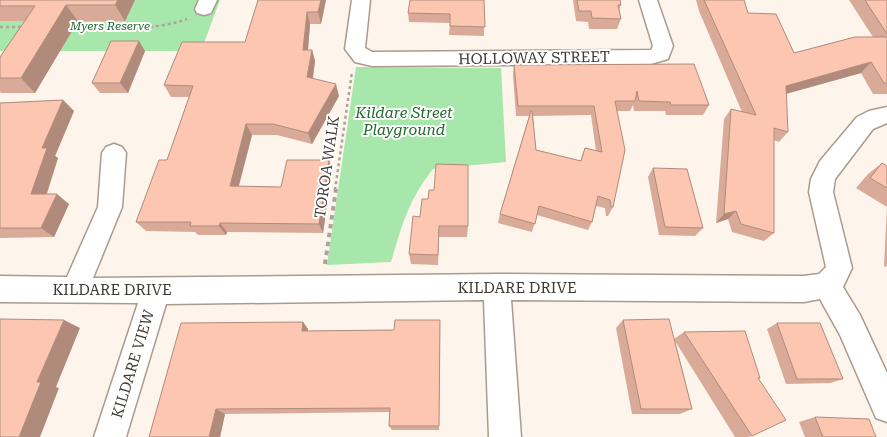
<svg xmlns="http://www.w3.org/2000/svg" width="887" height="437" viewBox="0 0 887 437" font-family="'Roboto Serif',serif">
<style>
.green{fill:#a7e7ab}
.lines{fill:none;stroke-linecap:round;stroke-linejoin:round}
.minor-casing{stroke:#a99b8e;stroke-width:3}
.path-far1{stroke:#aba49c;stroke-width:2.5;stroke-dasharray:3 3;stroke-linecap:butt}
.path{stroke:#aba49c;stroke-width:4;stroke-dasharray:4.5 4.5;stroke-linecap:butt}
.minor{fill:#fff;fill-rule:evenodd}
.wall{fill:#d9aa98;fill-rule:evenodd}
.shaded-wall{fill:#b08b7c}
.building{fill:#fcc6b1;stroke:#b08b7c}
.labels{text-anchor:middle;stroke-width:4;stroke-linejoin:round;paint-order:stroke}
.far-park-label{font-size:12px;font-style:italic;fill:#20672c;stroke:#fff}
.street-label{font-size:15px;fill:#3e3933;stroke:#fff}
.park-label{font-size:15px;font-style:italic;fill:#20672c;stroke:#fff}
</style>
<rect width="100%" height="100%" fill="#fdf4eb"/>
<path class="green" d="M0,0H220L201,51H0Z
M356,67L501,68L506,162L433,169C409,199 402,225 391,262L327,265Z"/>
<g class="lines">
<defs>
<path id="minor" d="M199,0H217L211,13L204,15L197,13L195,9Z
M352,0H370L365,48L372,52L651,50L653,46L639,0H657L673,46L668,59L651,64L372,66L355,62L345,49Z
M887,107V123L873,129L835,179L833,192L852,268L843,287L860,315L887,373V422L876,418L840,335L820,299L804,302L511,300L521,437H489L484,300L166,304L126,437H94L138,303L0,302V276L67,277L98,207L102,153L106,147L114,144L122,147L126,153L122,207L93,278L497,274L804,276L819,274L826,267L809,192L811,179L820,161L857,117L869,111Z"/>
</defs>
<use href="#minor" class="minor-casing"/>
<path class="path-far1" d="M0,27H23
M72,27C111,28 150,32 187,19
M335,190L352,72"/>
<path class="path" d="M325,264L336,189"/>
<use href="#minor" class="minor"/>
</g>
<path class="wall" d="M0,0H135L125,21H78L35,93H1L0,92V57L24,21H0Z
M326,0L321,24H310L308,50H312L315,61L313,79L339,96L312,144L277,135H252L239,186L281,187L329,160L332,170L323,233L227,232L226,235H198L195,232L146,231L136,222L167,160L189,97H171L164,85Z
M484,0V36L449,35L450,23L409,22L408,13Z
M573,0H620L621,5L619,10L621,19L617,29H589L588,22L576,21Z
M696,0H744L748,13L794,53L873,37L849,0H887V94H873L861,73L786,94L788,132L779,142L774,140V233L764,241L732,232L728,219L716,223L724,119L731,109L742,112L699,11Z
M145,51L128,93H100L92,83Z
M514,65L709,105L703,115H666L665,111H634L633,105L630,111H617L613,207L608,216H606L605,208L596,206L592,222L588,230L537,215L532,232L498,223L500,214L529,116H516L513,75ZM591,115L596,151L585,148L580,161L536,150L533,116Z
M63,100L74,111L55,156L58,158L47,194L69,204L54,237L0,238V103Z
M882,163L887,166V267L884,266L887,207L856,188L868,174Z
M653,168L703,228L695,236L659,235L648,177Z
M420,217L468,226L467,237H439L438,265L411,264L409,254Z
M440,320L439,430H392L389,426L390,412L225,414L220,437H149L303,322L308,329V331L394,330Z
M623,320L674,339L684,332L760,378H759L752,436L748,437H735L675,341L692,409L680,414H632L616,328Z
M777,323L843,379L830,383L786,384L767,329Z
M815,417L876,437H805L799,422Z"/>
<path class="shaded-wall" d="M118,0H135L125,21L115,5Z
M321,0H326L321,24L318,12Z
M66,5L78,21L35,93L21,78Z
M307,12L310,24L307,62L303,50Z
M139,41L145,51L128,93L120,83Z
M312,50L315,61L311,89L307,77Z
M871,62L861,73L778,96L786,86Z
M336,84L339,96L312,144L308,133Z
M63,100L74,111L55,156L58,158L43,204L31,194L42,148Z
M246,124L252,135L236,196L230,186Z
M329,160L332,170L323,233L319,224Z
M57,194L69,204L54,237L41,228Z
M736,211L728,219L716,223L724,214Z
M220,223L227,232L226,235L219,226Z
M64,320L80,328L56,387L59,388L40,437H19L37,382Z
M303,322L308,329L307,338L302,331Z
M216,409L225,414L220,437H209Z"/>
<path class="building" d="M0,0H118L115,5H66L21,78H0V57L35,6H0Z
M258,0H321L318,12H307L303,50H312L307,77L336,84L308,133L273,124H246L230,186L281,187L287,160H329L319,224L220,223L219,226H190L191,222H136L159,160H167L193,86L164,85L182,42H245Z
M410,0H484L485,27L450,26V14L408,13Z
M577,0H620L621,5H618L621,19L592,18L591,11H579Z
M704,0H744L748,13L776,14L794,53L855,37H887V83H884L871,62L786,86L788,132L774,128V233L741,224L736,211L724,214L731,109L756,115Z
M865,0H887V34Z
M111,41H139L120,83H92Z
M694,64L709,105H671L670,102L639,101L637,91L635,101H615L625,150L613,207H611L610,200L598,196L592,222L539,206L535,224L500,214L531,111H532L536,150L581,161L585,148L602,152L594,106H518L514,65Z
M63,100L42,148H47L31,194H57L41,228H0V103Z
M882,163L887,166V188L870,178Z
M436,164L468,165V226H439L438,255L409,254L413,216L420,217L422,199H428L429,190H434Z
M653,168L687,169L703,228L665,227Z
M0,319L64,320L37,382H41L19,437H0Z
M669,319L692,409H641L623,320Z
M395,320H440L439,426H389L390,408L216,409L209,437H149L181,323L303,322L302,331L394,330Z
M777,323H820L843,379H797Z
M745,331L760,378H758L786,420L752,436L684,332Z
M815,417L869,419L876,437H823Z"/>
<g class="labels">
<g class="far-park-label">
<text x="110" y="30">Myers Reserve</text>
</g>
<g class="street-label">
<text transform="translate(534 58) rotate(-1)" y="5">HOLLOWAY STREET</text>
<text transform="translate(327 167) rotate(-82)" y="5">TOROA WALK</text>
<text x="517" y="293">KILDARE DRIVE</text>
<text x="112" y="295">KILDARE DRIVE</text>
<text transform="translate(133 364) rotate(-73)" y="5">KILDARE VIEW</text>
</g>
<g class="park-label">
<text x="404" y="118">Kildare Street<tspan x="404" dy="17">Playground</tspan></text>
</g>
</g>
</svg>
